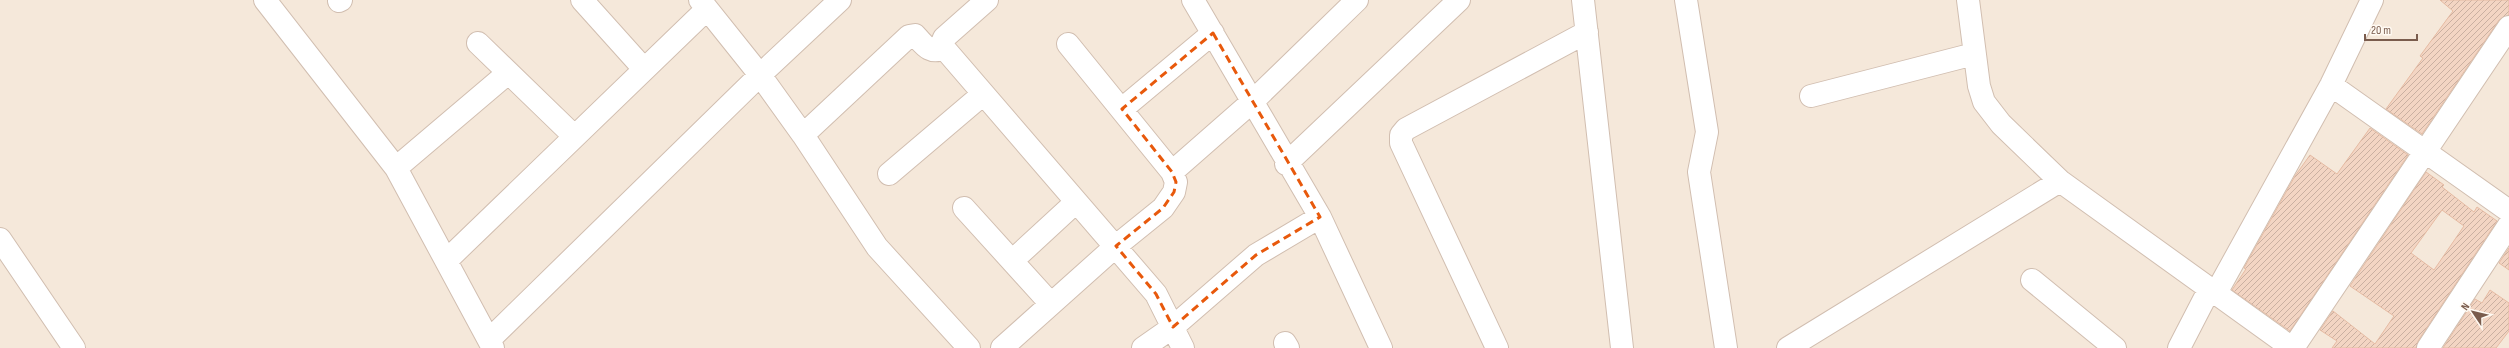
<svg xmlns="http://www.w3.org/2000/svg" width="2509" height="348" viewBox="0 0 2509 348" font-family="'Sofia Sans Condensed',sans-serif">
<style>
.residential{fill:#f5e8da}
.building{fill:url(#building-hatch);stroke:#e6bba3;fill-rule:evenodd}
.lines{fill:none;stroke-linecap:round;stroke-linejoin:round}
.minor-casing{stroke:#d1beb0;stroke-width:24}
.minor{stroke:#fff;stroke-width:22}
.marked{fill:none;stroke:#e8590c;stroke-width:3;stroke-dasharray:8 5;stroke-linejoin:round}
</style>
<defs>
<pattern id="building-hatch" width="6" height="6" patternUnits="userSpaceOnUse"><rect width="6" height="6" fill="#f3d5c3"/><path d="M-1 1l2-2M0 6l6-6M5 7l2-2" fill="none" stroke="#cab0a1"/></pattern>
</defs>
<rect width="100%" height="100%" fill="#fdf6ec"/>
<path class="residential" d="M0,0H2509V348H0Z"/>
<path class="building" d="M2440,0H2509V15L2499,20L2422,134L2386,109L2423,58L2420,56L2453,11Z
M2370,128L2408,155L2290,331L2232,290L2246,269L2244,268L2295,176L2310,155L2337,174Z
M2426,172L2444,185L2442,187L2474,212L2477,207L2497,221L2418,341L2416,348H2332L2337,341L2320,330L2333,311L2375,344L2394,316L2350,286ZM2442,210L2464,226L2434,270L2411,253Z
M2509,248V270L2499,263Z
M2490,290L2509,303V331L2496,348H2443L2475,299L2482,303Z"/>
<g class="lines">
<defs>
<path id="minor" d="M265,0L396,168L493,348
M582,0L644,69
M700,0L760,75L803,135L877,247L969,348
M987,0L944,38L942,43L944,48L1156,294L1183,348
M1193,0L1320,217L1381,348
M1583,0L1622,348
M1686,0L1707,132L1699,172L1726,348
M1968,0L1979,86L1984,102L2001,124L2060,181L2292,348
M339,1L341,0
M478,43L574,136
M2331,85L2509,211
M1811,96L1974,54
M1122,109L1213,33
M803,135L909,36L915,35C924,45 930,55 944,48
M1286,164L1459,0
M396,168L508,73
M1172,172L1253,101L1357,0
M889,174L982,95
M964,208L1051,304
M0,239L74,348
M446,261L707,9
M1012,261L1076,202
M2032,280L2115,348
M2216,293L2331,85L2372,0
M489,340L760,75L840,0
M1285,343L1288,348
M1002,348L1116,246L1163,208L1174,192L1176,182L1172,172L1068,44
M1143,348L1173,327L1256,255L1320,217
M1497,348L1401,143V135L1406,129L1587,32
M1788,348L2060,181
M2179,348L2210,288
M2293,348L2509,27
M2428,348L2509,225"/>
</defs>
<use href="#minor" class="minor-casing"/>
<use href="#minor" class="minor"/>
</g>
<path class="marked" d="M1213,33L1320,217L1256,255L1173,327L1156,294L1116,246L1163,208L1174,192L1176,182L1172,172L1122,109Z"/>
<g transform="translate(2473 312) rotate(305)" stroke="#fffaf3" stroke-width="3" paint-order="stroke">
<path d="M0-3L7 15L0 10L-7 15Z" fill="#7a5c4d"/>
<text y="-6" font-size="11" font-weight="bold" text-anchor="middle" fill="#7a5c4d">N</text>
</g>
<path d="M2365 34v6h52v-6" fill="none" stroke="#7a5c4d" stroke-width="2"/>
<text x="2371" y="34" font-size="12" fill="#7a5c4d" stroke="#fffaf3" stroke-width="3" paint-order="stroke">20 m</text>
</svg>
